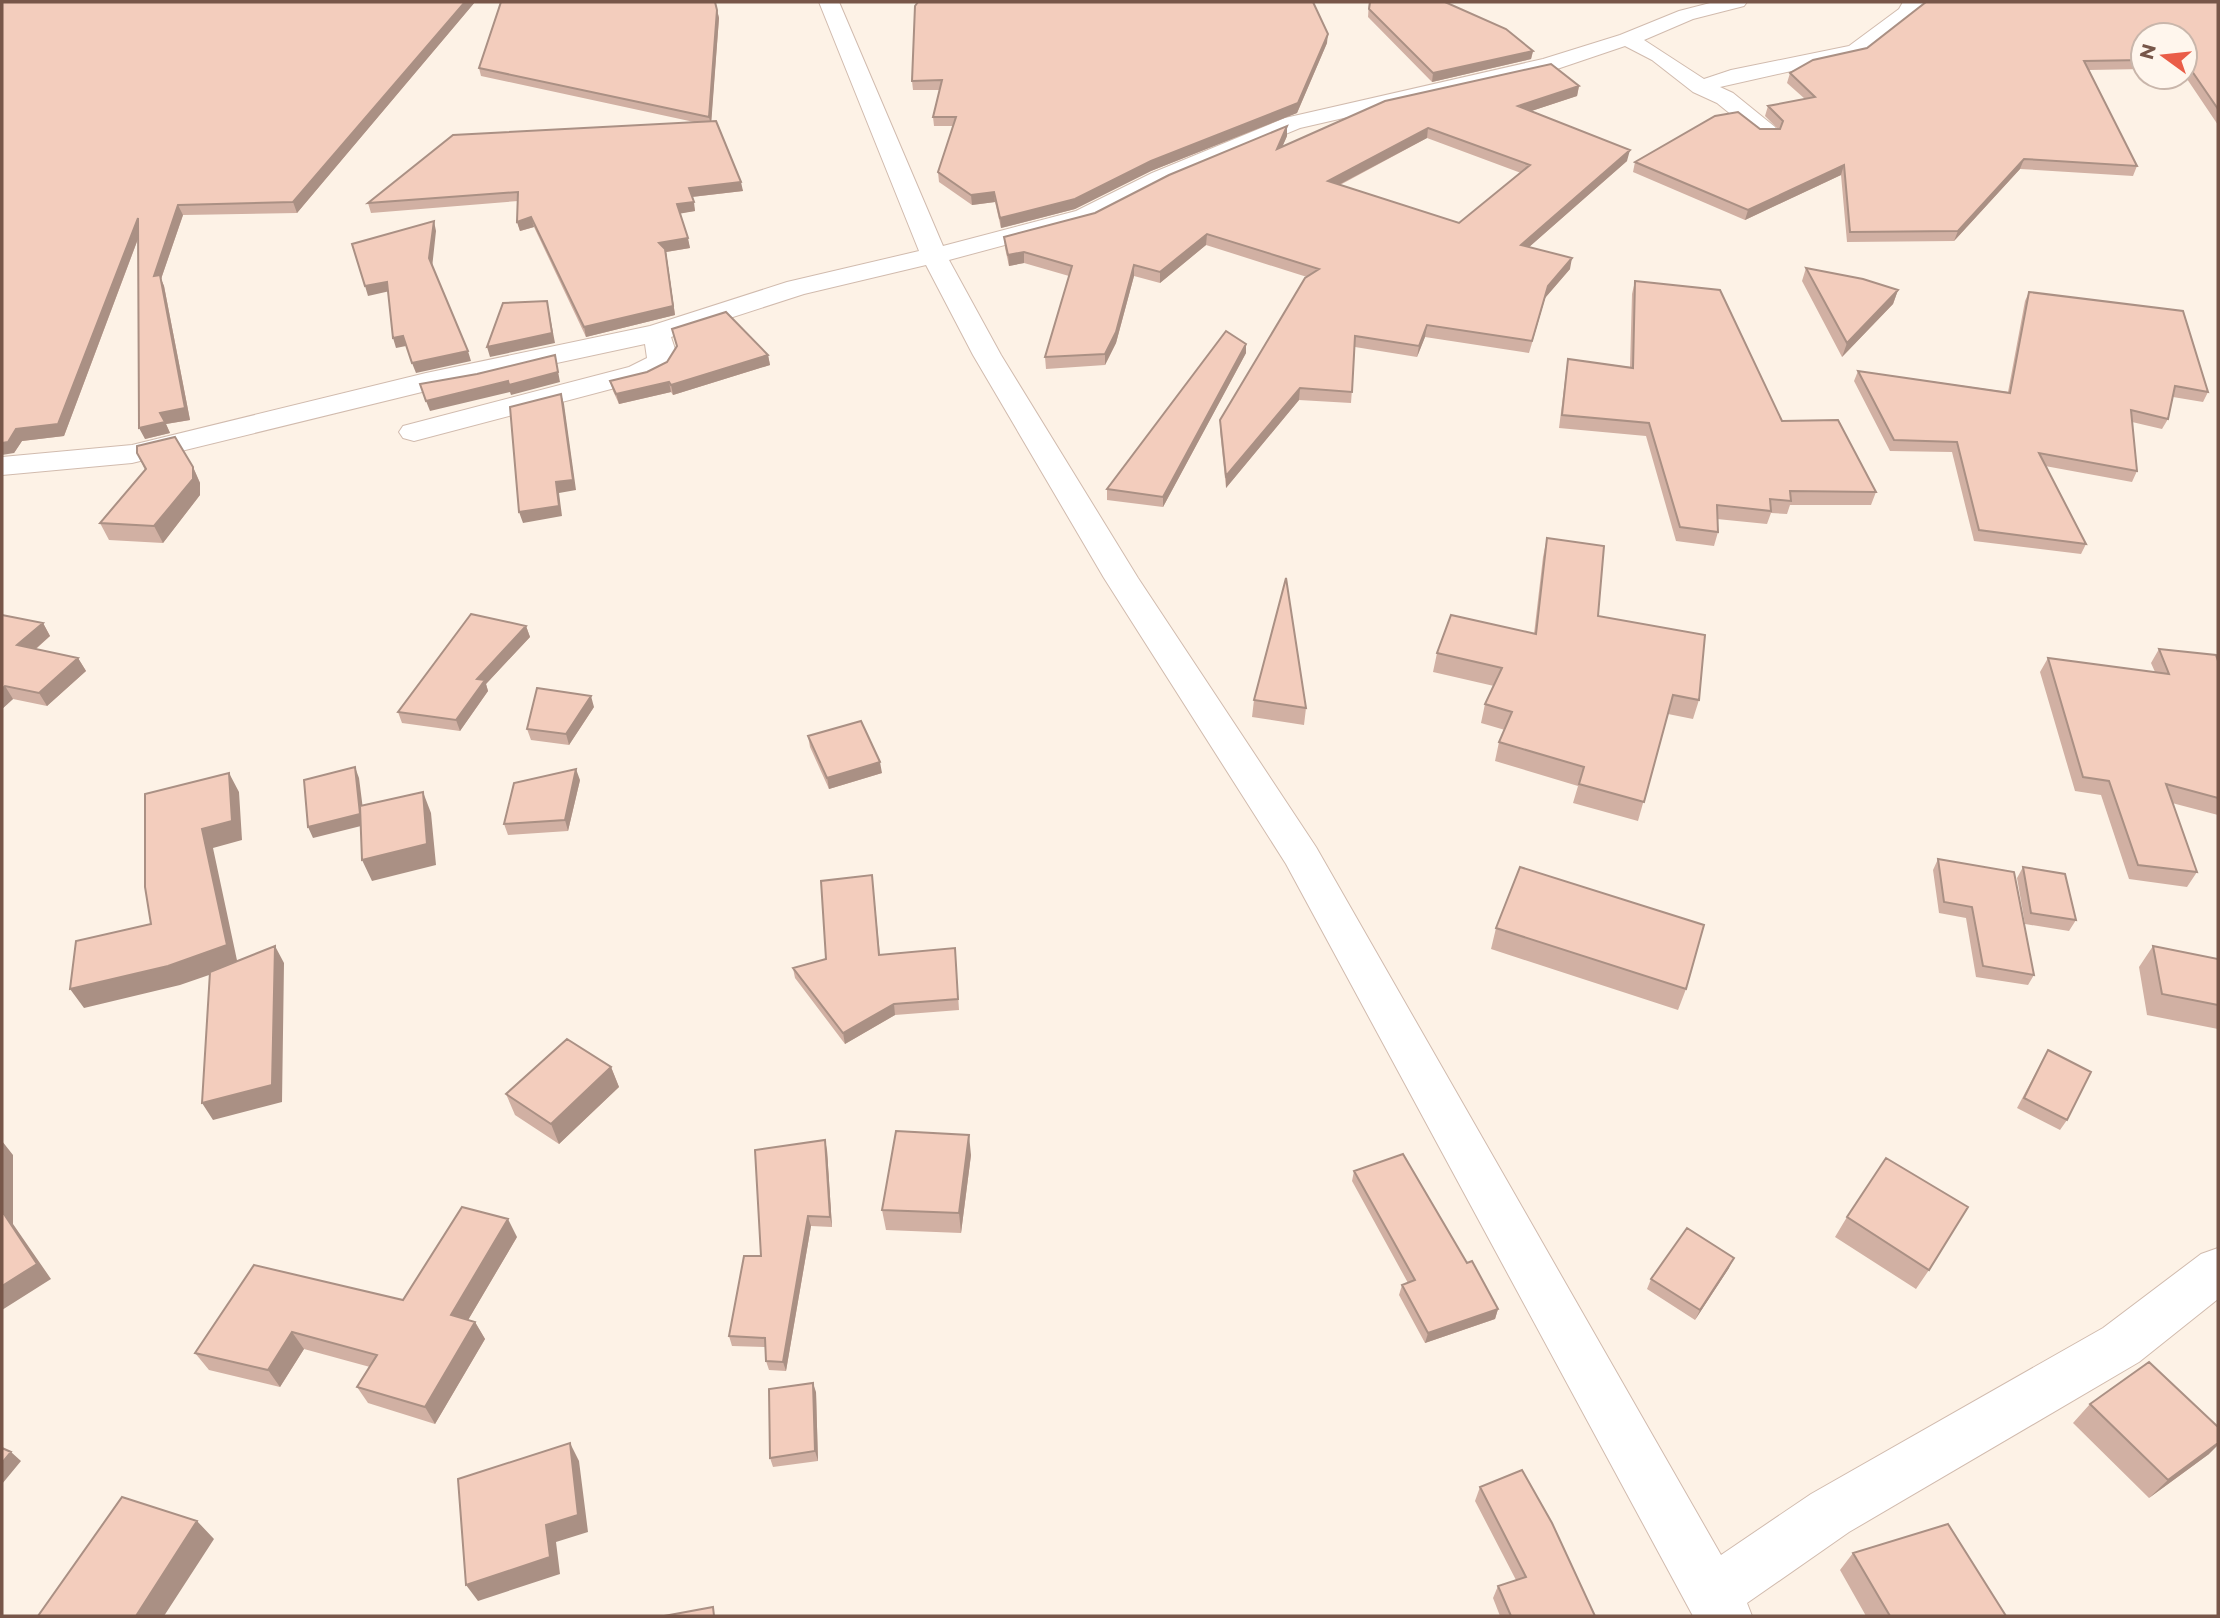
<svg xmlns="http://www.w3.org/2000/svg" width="2220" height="1618" viewBox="0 0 2220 1618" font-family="Montserrat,sans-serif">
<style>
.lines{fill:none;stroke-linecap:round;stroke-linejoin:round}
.minor-casing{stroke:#d1bbae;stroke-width:2}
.minor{fill:#fff;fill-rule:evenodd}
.wall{fill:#d1b0a3;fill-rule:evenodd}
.shaded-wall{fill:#aa9084}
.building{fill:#f3cdbd;stroke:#aa9084;stroke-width:2;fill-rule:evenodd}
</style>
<rect width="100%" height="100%" fill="#fdf2e6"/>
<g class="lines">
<defs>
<path id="minor" d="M819,2H839L943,246L1076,211L1152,173L1285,118L1543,59L1620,35L1679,11L1714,2H1747L1744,6L1693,19L1644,40L1704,79L1731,70L1849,46L1899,9L1903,2H1923V7L1863,55L1720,87L1733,93L1775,127L1778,132L1775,137H1759L1717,103L1693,92L1652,60L1625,46L1557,69L1300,128L1168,183L1094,221L949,260L1001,355L1138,578L1316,847L1721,1555L1811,1494L2103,1328L2201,1254L2218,1248V1299L2139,1362L1849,1532L1747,1603L1752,1616H1693L1286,864L1104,578L973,355L926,265L804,294L671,337L677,355L668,370L649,379L414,441L403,438L399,432L403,426L629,367L647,358L645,344L426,391L132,463L2,475V457L132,445L426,373L650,326L787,282L919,251Z"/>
</defs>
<use href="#minor" class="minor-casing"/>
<use href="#minor" class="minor"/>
</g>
<path class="wall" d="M2,2H475L297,213L183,215L161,279L164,286L190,420L166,424L170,433L145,439L138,239L64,436L22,441L14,453Z
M1369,2L1533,51L1531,59L1432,82L1368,17Z
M2218,2V125L2185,76V35H2143V69L2089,70L2137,166L2133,176L2020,169L1954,241L1847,242L1841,175L1745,220L1633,172L1635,162L1760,129H1778L1765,116L1768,106L1805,99L1787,83L1790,73Z
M717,10L719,18L711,121L743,191L692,197L695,211L680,213L690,248L666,252L675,315L586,337L534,227L520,231L517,222L518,201L371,213L368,203L694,122L481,76L479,68Z
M1327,43L1297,113L1151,171L1075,209L1001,228L995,202L972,205L939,182L938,172L953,126H934L933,117L940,90H913L912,81Z
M1579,86L1577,96L1531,111L1627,161L1529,247L1570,269L1545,298L1529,353L1425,337L1417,357L1355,347L1351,403L1299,400L1226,488L1220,431V420L1307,277L1206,245L1160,283L1134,276L1116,343L1105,365L1046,369L1045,357L1069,276L1024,263L1009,266L1005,248L1004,237L1095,213L1287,136L1282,147ZM1427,138L1521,173L1459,223L1340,185Z
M1806,268L1898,290L1893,304L1842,357L1802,281Z
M1635,281L1782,421L1876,492L1871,505H1790L1787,514L1771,513L1767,524L1717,519L1718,532L1714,546L1676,541L1646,436L1559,428L1566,372L1568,359L1630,367L1632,294Z
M2029,292L2208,392L2203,402L2173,397L2168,419L2162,429L2132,422L2137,471L2132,482L2045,466L2086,544L2081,554L1974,541L1952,452L1890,451L1854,381L1858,371L2008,392L2025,301Z
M672,329L768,355L770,365L673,395L671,392L619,404L613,391L610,381L647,372L667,362L677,347Z
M1246,344V353L1163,507L1107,500V489Z
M137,453L193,467L200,483V495L163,543L109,540L100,523L145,470Z
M1547,538L1598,616L1699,700L1693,719L1668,714L1638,821L1573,803L1578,786L1495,761L1499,742L1505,730L1481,723L1485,704L1494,686L1433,672L1437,653L1534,634L1543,557Z
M2,615L43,623L50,636L36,649L78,658L86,671L47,706L13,699L2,709Z
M526,626L530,637L486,684L488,691L460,731L402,723L398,712Z
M2159,649L2218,661V815L2172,803L2197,872L2187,887L2129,879L2101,795L2075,791L2040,672L2048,658L2155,672L2151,663Z
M1254,700L1306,708L1304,725L1252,717Z
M594,707L569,745L531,740L527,729Z
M808,736L882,773L829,789L810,747Z
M580,780L568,831L508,835L504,824Z
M1938,859L2034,975L2028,985L1976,977L1966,918L1939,913L1933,870Z
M2023,867L2076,920L2069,931L2025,924L2017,878Z
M872,875L880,955L955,948L959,1010L895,1015L845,1044L795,978L793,968L826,959Z
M1496,928L1686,989L1678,1010L1491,949Z
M2153,946L2218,959V1029L2147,1015L2139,967Z
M2048,1050L2067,1120L2060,1130L2017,1108L2042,1061Z
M611,1067L619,1087L559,1144L515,1115L506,1094Z
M827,1150L832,1227L811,1226L786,1371L769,1370L766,1361L765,1347L732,1346L729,1336L761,1256Z
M971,1155L961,1233L886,1230L882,1210Z
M1354,1171L1467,1263L1498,1309L1495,1319L1425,1343L1399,1295L1402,1285L1408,1283L1352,1181Z
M1847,1217L1929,1270L1916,1289L1835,1237Z
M517,1237L468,1320L475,1322L485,1339L435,1424L368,1403L357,1387L370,1367L304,1349L280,1387L209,1370L195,1353L403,1300Z
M1729,1268L1695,1320L1647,1289L1651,1279Z
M816,1392L818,1461L773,1467L770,1458Z
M2090,1404L2209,1454L2149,1498L2073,1423Z
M1480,1487L1595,1616H1500L1493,1598L1498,1586L1516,1580L1475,1501Z
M1853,1553L2006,1616H1866L1840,1570Z"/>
<path class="shaded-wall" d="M465,2H475L297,213L293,202Z
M717,10L719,18L711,126L709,117Z
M1328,34L1327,43L1297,113L1151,171L1075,209L1001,228L1000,218Z
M1533,51L1531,59L1432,82L1433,73Z
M1579,86L1577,96L1516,116L1518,106Z
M1287,126V136L1277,159V149Z
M1428,128L1427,138L1327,191L1328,181Z
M1630,150L1627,161L1519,256L1521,245Z
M2024,159L2020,169L1954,241L1958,231Z
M1844,165L1841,175L1745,220L1748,210Z
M741,182L743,191L691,197L689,188Z
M994,192L995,202L972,205L971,195Z
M694,202L695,211L678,214L677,204Z
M178,205L183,215L161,279L164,286L190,420L166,424L170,433L145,439L139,428L160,413L154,276Z
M531,217L534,227L520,231L517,222Z
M138,218L142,228L64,436L22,441L14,453L2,455V443Z
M434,221L436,231L432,268L429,258Z
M1207,234L1206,245L1160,283V272Z
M688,238L690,248L666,252L675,315L586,337L584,327L659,243Z
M1024,252V263L1009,266L1008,255Z
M1572,258L1570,269L1545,298L1529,353L1548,286Z
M1134,265V276L1116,343L1105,365V354Z
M387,282L390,291L368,296L365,286Z
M1898,290L1893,304L1842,357L1847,343Z
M547,301L555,343L490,357L487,347Z
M1427,325L1425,337L1417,357L1419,346Z
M403,336L406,346L396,348L393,338Z
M1246,344V353L1163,507V497Z
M468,351L471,361L416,373L412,363Z
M555,355L560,382L511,395L510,392L430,411L426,401Z
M768,355L770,365L673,395L671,385Z
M669,382L671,392L619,404L616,394Z
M1300,388L1299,400L1226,488V476Z
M561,394L564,404L576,490L559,493L562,516L523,523L519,512L556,482Z
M193,467L200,483V495L163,543L154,526Z
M43,623L50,636L25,658L17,645Z
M526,626L530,637L486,684L488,691L460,731L456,720L477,679Z
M78,658L86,671L47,706L39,693Z
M5,686L13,699L2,709V689Z
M591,696L594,707L569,745L566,734Z
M880,762L882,773L829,789L827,778Z
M355,767L359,778L365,825L313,838L308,827Z
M576,769L580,780L568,831L565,820Z
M229,773L239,792L242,840L213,848L238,965L180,985L84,1008L70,989L168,966L202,829Z
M423,792L431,813L436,865L372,881L362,860Z
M275,946L284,963L282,1102L213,1120L202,1103Z
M894,1004L895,1015L845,1044L843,1033Z
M611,1067L619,1087L559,1144L551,1124Z
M969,1135L971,1155L961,1233L959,1213Z
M825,1140L827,1150L832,1227L830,1217Z
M2,1141L13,1155V1224L51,1279L2,1310Z
M808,1216L811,1226L786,1371L783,1362Z
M508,1219L517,1237L461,1332L451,1315Z
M1734,1258L1729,1268L1695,1320L1700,1310Z
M1498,1309L1495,1319L1425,1343L1428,1333Z
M475,1322L485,1339L435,1424L425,1407Z
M292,1332L304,1349L280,1387L268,1370Z
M813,1383L816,1392L818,1461L815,1451Z
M570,1443L579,1461L588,1532L556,1542L560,1574L478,1601L466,1585L546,1525Z
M2218,1443V1445L2209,1454L2149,1498L2168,1480Z
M11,1452L21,1461L2,1484V1463Z
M197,1521L214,1539L164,1616H136Z"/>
<path class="building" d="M2,2H465L293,202L178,205L154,276L160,275L185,408L160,413L165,422L139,428L138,218L58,424L16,429L8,442L2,443Z
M501,2H715L717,10L709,117L479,68Z
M918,2H1313L1328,34L1298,103L1151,161L1075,199L1000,218L994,192L971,195L938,172L956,117H933L942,80L912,81L915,6Z
M1370,2H1445L1506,29L1533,51L1433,73L1369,9Z
M1926,2H2218V109L2185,61V35H2143V60L2084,61L2137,166L2024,159L1958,231L1850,232L1844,165L1748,210L1635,162L1715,116L1738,112L1760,129H1780L1783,121L1768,106L1815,97L1790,73L1813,60L1867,48Z
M1551,64L1579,86L1518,106L1630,150L1521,245L1572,258L1548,286L1532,341L1427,325L1419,346L1355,336L1352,392L1300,388L1226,476L1220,420L1305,278L1319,269L1207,234L1160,272L1134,265L1116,332L1105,354L1045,357L1072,266L1024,252L1008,255L1004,237L1095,213L1169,175L1287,126L1277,149L1385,101ZM1428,128L1530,165L1459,223L1328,181Z
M716,121L741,182L689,188L694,202L677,204L688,238L659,243L665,249L673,306L584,327L531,217L517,222L518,192L368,203L453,135Z
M434,221L429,258L468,351L412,363L403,336L393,338L387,282L365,286L352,244Z
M1806,268L1863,279L1898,290L1847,343Z
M1635,281L1720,290L1782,421L1838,420L1876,492L1790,491L1791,501L1770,499L1771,511L1717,505L1718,532L1680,527L1649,423L1562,415L1568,359L1633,368Z
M2029,292L2183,311L2208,392L2175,386L2168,419L2131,410L2137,471L2039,453L2086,544L1979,530L1957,442L1894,440L1858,371L2010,393Z
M547,301L552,333L487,347L503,303Z
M726,312L768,355L671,385L669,382L616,394L610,381L647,372L667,362L677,346L672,329Z
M1226,331L1246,344L1163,497L1107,489Z
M555,355L558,372L509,385L508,381L426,401L420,384L477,374Z
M561,394L573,480L556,482L559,506L519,512L510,407Z
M175,437L193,467V479L154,526L100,523L146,469L137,453V446Z
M1547,538L1604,546L1598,616L1705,635L1699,700L1673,695L1644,802L1579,784L1584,767L1499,742L1512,712L1485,704L1502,668L1437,653L1451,615L1536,634Z
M1286,578L1306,708L1254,700Z
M471,614L526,626L477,679L485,680L456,720L398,712Z
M2,615L43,623L17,645L78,658L39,693L5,686L2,689Z
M2159,649L2216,655L2218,661V798L2166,784L2197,872L2138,865L2109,781L2083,777L2048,658L2169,674Z
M537,688L591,696L566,734L527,729Z
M861,721L880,762L827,778L808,736Z
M355,767L360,814L308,827L304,780Z
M576,769L565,820L504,824L514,783Z
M229,773L232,821L202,829L227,945L168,966L70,989L76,941L151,924L145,887V794Z
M423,792L427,844L362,860L360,806Z
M1938,859L2014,872L2034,975L1983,966L1972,907L1944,902Z
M1520,867L1704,925L1686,989L1496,928Z
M2023,867L2065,874L2076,920L2031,913Z
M872,875L879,955L955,948L958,999L894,1004L843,1033L793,968L826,959L821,881Z
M275,946L272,1085L202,1103L210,972Z
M2153,946L2218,959V1005L2162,994Z
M567,1039L611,1067L551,1124L506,1094Z
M2048,1050L2091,1072L2067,1120L2024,1098Z
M896,1131L969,1135L959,1213L882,1210Z
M825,1140L830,1217L808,1216L783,1362L766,1361L765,1338L729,1336L744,1256H761L755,1150Z
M1403,1154L1467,1263L1472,1261L1498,1309L1428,1333L1402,1285L1415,1280L1354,1171Z
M1886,1158L1968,1207L1929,1270L1847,1217Z
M462,1207L508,1219L451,1315L475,1322L425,1407L357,1387L377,1355L292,1332L268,1370L195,1353L254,1265L403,1300Z
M2,1211L37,1264L2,1286Z
M1687,1228L1734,1258L1700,1310L1651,1279Z
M2149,1362L2218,1427V1443L2168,1480L2090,1404Z
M813,1383L815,1451L770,1458L769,1389Z
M570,1443L578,1515L546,1525L550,1557L466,1585L458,1479Z
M2,1448L11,1452L2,1463Z
M1522,1470L1552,1523L1595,1616H1511L1498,1586L1526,1577L1480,1487Z
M122,1497L197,1521L136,1616H38Z
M1948,1524L2006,1616H1890L1853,1553Z
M713,1607L714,1616H664Z"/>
<rect width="2220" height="1618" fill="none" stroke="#775649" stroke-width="7"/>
<g transform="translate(2164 56) rotate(285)"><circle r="33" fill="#fff6ed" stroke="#c9b6ab" stroke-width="2"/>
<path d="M0-5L12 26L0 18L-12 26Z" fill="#ea5d48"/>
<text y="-10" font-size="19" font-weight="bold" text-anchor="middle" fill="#775649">N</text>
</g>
</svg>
